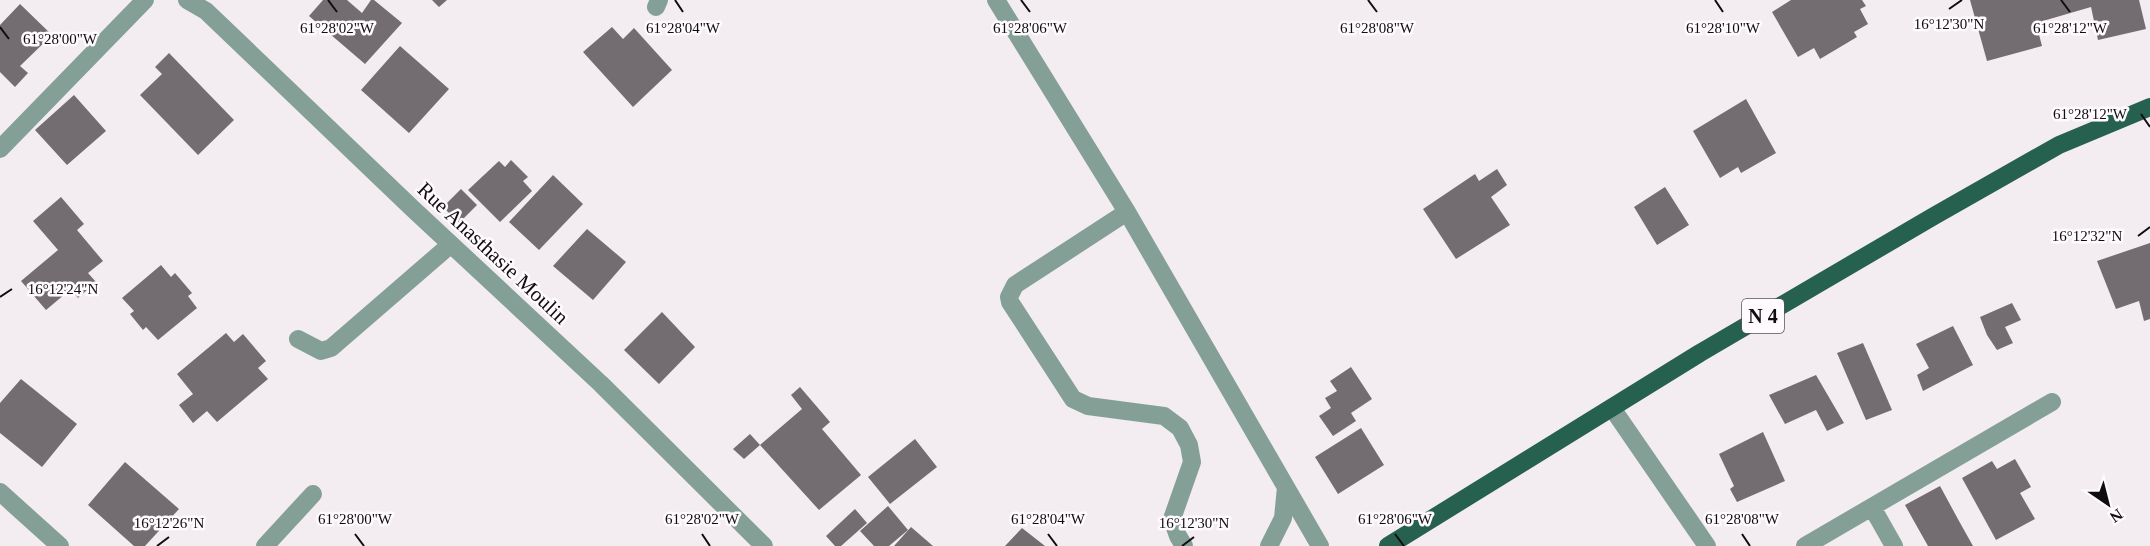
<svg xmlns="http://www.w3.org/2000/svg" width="2150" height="546" viewBox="0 0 2150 546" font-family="'Times New Roman',serif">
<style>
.building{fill:#736d72}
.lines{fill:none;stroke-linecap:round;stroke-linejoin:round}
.lane{stroke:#84a096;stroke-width:18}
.street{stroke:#84a096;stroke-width:18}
.primary{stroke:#26604f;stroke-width:18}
.ticks{fill:none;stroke:#0f0d0f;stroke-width:2}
.labels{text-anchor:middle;stroke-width:5;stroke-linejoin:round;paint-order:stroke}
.shield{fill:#fefafd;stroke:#575456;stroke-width:1.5}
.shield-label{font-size:20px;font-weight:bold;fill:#0f0d0f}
.street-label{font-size:21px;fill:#0f0d0f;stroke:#fefafd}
.ticks-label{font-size:15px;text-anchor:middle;fill:#0f0d0f;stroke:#fefafd;stroke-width:5;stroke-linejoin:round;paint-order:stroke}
</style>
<rect width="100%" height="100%" fill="#f3ecf1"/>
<path class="building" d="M323,0H347L362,13L371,0H374L402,23L365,64L309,16Z
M432,0H447L439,7Z
M1791,0H1862L1866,6L1860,9L1868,24L1854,32L1857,37L1820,59L1814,48L1798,57L1772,12Z
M1970,0H2139L2146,29L2098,40L2091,7L2036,23L2042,46L1987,61Z
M20,4L52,35L20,66L28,73L15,87L0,72V25Z
M612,27L623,39L634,28L672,70L633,107L583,52Z
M400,46L449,89L409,133L361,90Z
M169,53L234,120L198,155L140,95L162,74L155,67Z
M74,95L106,131L67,165L35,130Z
M1746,99L1776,153L1741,173L1738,167L1720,178L1693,131Z
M511,160L528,177L523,181L532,191L500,222L468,190L499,161L505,167Z
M1497,169L1507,185L1491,197L1510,225L1456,259L1423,209L1475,174L1479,181Z
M553,175L583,204L539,250L509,222Z
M1665,187L1689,225L1657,245L1634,207Z
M461,189L477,205L459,223L443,207Z
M61,197L84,224L77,230L103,261L88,273L96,282L78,298L71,289L46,310L21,281L58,250L33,221Z
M587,229L626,262L593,300L553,266Z
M2150,243V319L2144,321L2139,301L2116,309L2097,261Z
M161,265L171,277L175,273L192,293L188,296L197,308L158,340L146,327L143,330L130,314L134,311L122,298Z
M2012,303L2021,320L2005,327L2013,343L1997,350L1987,335L1980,317Z
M662,312L695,347L659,384L624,350Z
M1953,326L1973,365L1923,391L1917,375L1929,368L1916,344Z
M226,333L234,342L243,334L266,361L258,368L268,379L217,422L207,411L193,423L179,405L193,394L177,374Z
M1863,343L1892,410L1866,420L1837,353Z
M1351,367L1372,399L1351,413L1356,421L1333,436L1319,416L1331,408L1325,398L1337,391L1330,381Z
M1816,375L1844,423L1827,431L1816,410L1785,424L1769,395Z
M21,379L77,424L42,467L0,433V403Z
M800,387L830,422L822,429L861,475L819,510L760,445L802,409L791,395Z
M1361,428L1384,465L1338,494L1315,457Z
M1763,432L1785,481L1737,502L1730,489L1734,486L1719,454Z
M750,434L760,445L744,459L733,449Z
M915,439L937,467L890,504L868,477Z
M2015,459L2031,487L2020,493L2035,519L1996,540L1962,478L1992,461L1997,469Z
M125,462L179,509L145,546H134L88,505Z
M1940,486L1959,521L1973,546H1928L1915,523L1905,505Z
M888,506L908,530L889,546H874L860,531Z
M855,509L867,523L841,546H835L826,536Z
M911,527L933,546H894Z
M1022,528L1045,546H1005Z"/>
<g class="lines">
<path class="lane" d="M656,7L659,0"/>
<path class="street" d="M187,0L206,11L413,209L601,384L764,546
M996,0L1127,212L1320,546
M0,149L145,0
M1127,212L1015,285L1009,297L1010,302L1073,399L1088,406L1164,416L1180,428L1189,445L1192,462L1172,519L1178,536L1184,546
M298,339L321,351L331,348L450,245
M1612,408L1707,546
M0,492L60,546
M1872,507L1894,546
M265,546L313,494
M1269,546L1283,518L1286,487
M1805,546L2052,402"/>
<path class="primary" d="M1388,546L1700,353L1934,216L2059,145L2150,107"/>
</g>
<path class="ticks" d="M328,0L337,12M675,0L683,12M1021,0L1030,12M1368,0L1377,12M1715,0L1723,12M2061,0L2070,12M1949,9L1962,0M0,27L9,39M2141,114L2150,127M2138,236L2150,227M0,297L12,289M355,534L364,546M702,534L710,546M1048,534L1057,546M1395,534L1404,546M1742,534L1750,546M157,546L169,537M1182,546L1194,537"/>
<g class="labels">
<rect class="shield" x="1742" y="299" width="42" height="34" rx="4.5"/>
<g class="shield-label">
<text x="1763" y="323">N 4</text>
</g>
<g class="street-label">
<text transform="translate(493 253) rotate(43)" y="7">Rue Anasthasie Moulin</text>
</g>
</g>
<g class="ticks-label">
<text x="1949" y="29">16°12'30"N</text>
<text x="337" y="33">61°28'02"W</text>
<text x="1377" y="33">61°28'08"W</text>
<text x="1723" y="33">61°28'10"W</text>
<text x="2070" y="33">61°28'12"W</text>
<text x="683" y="33">61°28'04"W</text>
<text x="1030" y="33">61°28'06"W</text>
<text x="60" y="44">61°28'00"W</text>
<text x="2090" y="119">61°28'12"W</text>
<text x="2087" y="241">16°12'32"N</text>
<text x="63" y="294">16°12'24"N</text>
<text x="355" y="524">61°28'00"W</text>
<text x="702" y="524">61°28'02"W</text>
<text x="1048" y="524">61°28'04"W</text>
<text x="1395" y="524">61°28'06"W</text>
<text x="1742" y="524">61°28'08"W</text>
<text x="169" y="528">16°12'26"N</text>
<text x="1194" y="528">16°12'30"N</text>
</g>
<g transform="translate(2108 504) rotate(145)" stroke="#fefafd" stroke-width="4.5" paint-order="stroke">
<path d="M0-4.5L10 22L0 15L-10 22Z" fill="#0f0d0f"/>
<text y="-9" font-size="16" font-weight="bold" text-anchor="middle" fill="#0f0d0f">N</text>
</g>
</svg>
